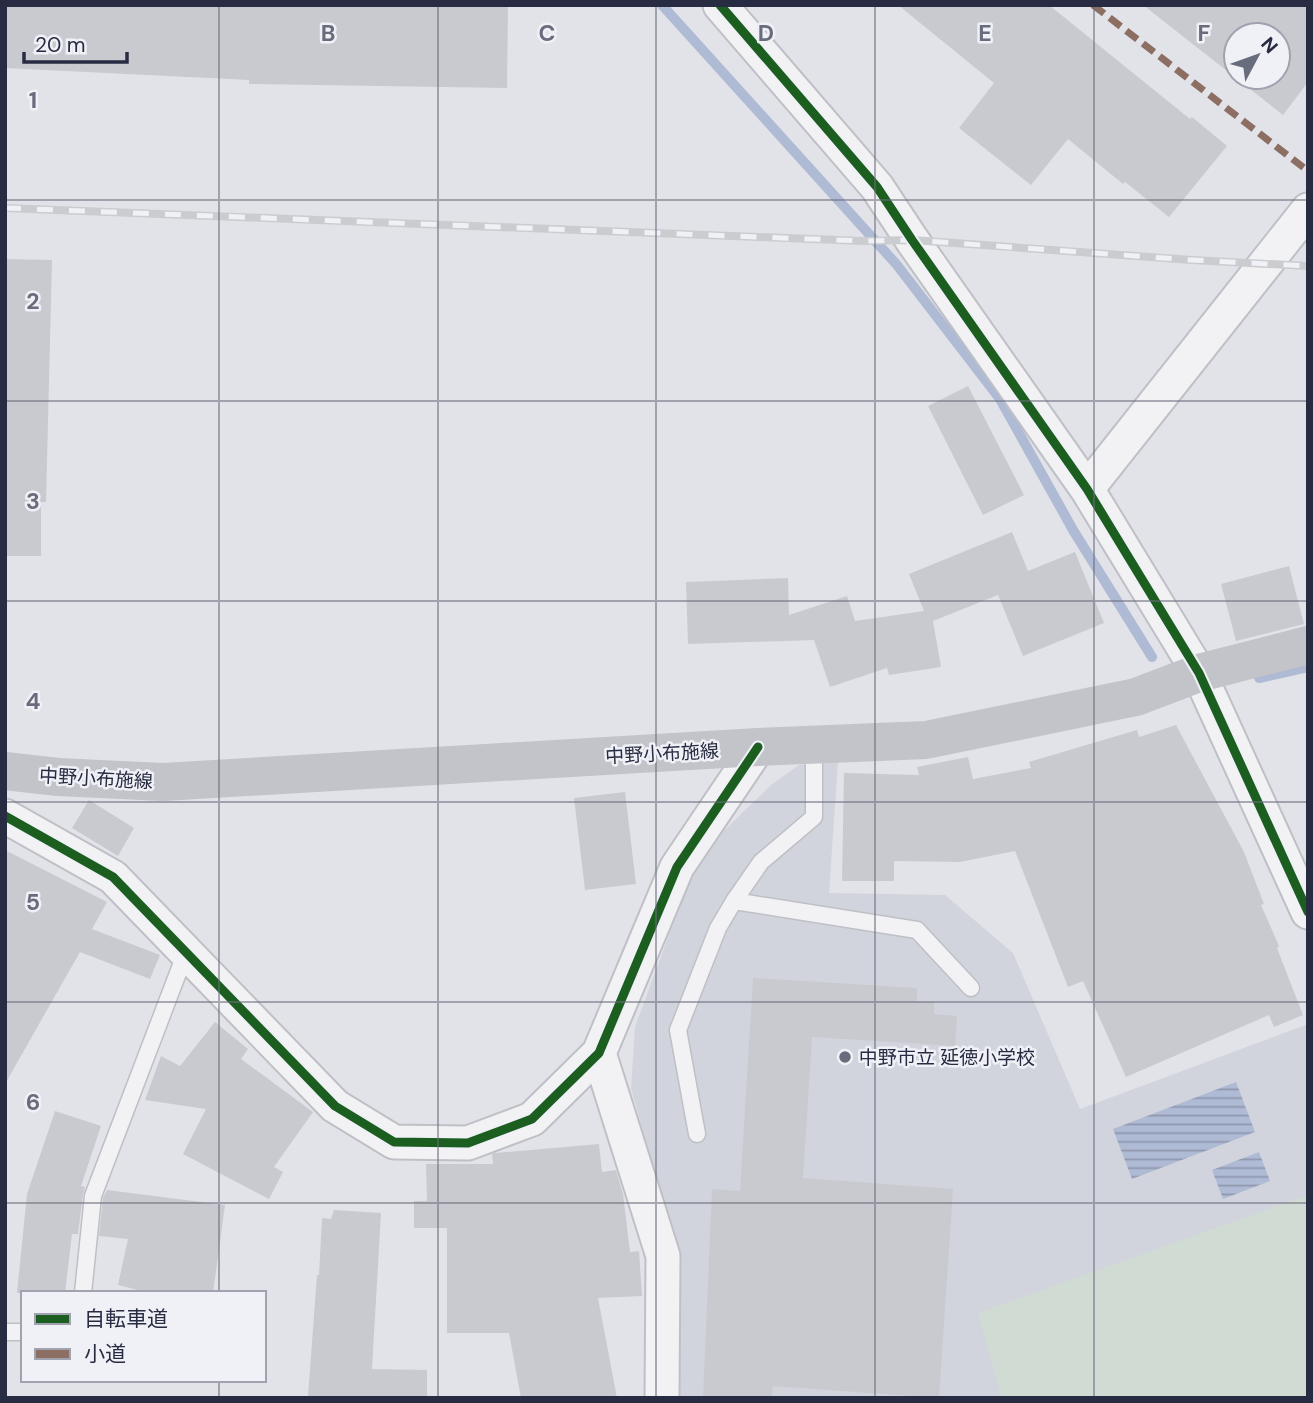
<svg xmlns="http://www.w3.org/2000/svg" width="1313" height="1403" viewBox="0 0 1313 1403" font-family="'DM Sans','Noto Sans JP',sans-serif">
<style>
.built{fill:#d2d4dd}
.green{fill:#d0dbd3}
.water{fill:url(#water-rules)}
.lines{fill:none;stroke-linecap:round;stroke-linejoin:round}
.stream{stroke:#afbad4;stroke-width:10}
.building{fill:#c9cad0;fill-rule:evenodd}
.lane-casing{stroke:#bfc0c6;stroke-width:19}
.street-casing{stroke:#bfc0c6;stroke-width:37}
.lane{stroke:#f2f2f4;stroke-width:16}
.street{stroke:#f2f2f4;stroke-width:33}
.secondary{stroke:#c3c4ca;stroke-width:38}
.rail-casing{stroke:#cbcccf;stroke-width:8}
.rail{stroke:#f0f1f7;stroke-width:5;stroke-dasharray:16;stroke-linecap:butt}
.quiet{stroke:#8d6e63;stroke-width:7;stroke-dasharray:14 7;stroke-linecap:butt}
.cycleway-casing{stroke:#f0f1f7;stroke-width:13}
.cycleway{stroke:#1b5e20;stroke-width:9}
.grid{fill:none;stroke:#696c7c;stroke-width:2;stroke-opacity:0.55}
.poi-dot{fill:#696c7c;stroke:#f0f1f7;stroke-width:2.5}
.labels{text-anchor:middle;stroke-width:5;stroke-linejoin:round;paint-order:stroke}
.street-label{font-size:19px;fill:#282c42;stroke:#f0f1f7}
.poi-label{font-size:19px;fill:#282c42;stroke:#f0f1f7;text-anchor:start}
.grid-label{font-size:23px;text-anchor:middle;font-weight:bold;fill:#696c7c;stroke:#f0f1f7;stroke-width:5;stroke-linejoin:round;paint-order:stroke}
</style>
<defs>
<pattern id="water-rules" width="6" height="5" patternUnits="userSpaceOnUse" patternTransform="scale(1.75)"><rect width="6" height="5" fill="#afbad4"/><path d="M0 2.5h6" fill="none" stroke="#8e97ae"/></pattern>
</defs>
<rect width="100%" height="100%" fill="#e2e3e8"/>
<path class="built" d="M838,762L829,893L945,895L1013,953L1080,1109L1308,1024V1398H675L677,1254L631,1088L635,1027L698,856L771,785L799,765Z"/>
<path class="green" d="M1308,1195V1398H1002L978,1313Z"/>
<path class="water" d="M1236,1082L1255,1132L1132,1179L1113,1129Z
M1259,1152L1270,1181L1223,1199L1212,1170Z"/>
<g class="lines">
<path class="stream" d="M662,5L897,265L1000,399L1073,530L1152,657
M1259,678L1308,667"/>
</g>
<path class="building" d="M5,5H508L507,88L249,84V80L5,68Z
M898,5H1049L1190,119L1192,117L1227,146L1169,217L1125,182L1123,184L1068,139L1031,185L959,128L994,83Z
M1143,5H1308V82L1283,115ZM1236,35H1278V77H1236Z
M5,259L52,260L46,502H41V556H5Z
M968,386L1024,495L983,515L928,406Z
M1012,532L1028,571L1075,552L1104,623L1023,656L998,595L933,621L941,667L889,675L887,668L830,687L814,640L688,644L686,582L788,578L789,615L847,596L855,621L924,611L909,574Z
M1289,566L1304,624L1236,641L1221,584Z
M1176,725L1244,852L1264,904L1261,905L1279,946L1277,948L1303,1015L1274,1027L1269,1015L1126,1077L1083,981L1068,987L1015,851L960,862L894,861V881H842L844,773L919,775L917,767L968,757L973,779L1031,768L1029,762L1137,730L1139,737Z
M625,792L636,884L585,890L574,798Z
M89,800L134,828L118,856L72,828Z
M5,850L107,902L92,929L160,955L150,979L80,952L5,1084Z
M753,978L917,988V1001L934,1002V1014L957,1016L955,1046L812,1037L803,1178L953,1189L939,1398L773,1386L772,1398H703L712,1189L740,1191Z
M215,1022L248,1049L241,1059L313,1112L274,1167L283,1172L269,1199L183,1154L206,1109L145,1100L161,1056L180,1066Z
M55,1111L101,1126L81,1186L85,1187L83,1195L78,1234H72L65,1293H17L27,1194Z
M599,1144L602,1172L616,1170L623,1194L630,1252L639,1251L642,1296L598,1298L617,1398H521L509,1333H447V1228H414V1201H427L426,1164H493L492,1154L495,1153Z
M107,1190L225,1205L213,1293H150L118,1285L128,1239L99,1236L103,1198Z
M334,1210L381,1213L372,1369L427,1370V1398L308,1396L317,1275H319L322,1218L331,1219Z"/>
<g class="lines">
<defs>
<path id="lane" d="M734,901L917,930L971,988
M697,1134L678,1030L718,928L734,901L761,862L814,817V745
M83,1293L93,1196L186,952
M5,1332H23"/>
<path id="street" d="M720,5L877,187L912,240L1087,489L1199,673L1308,912
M1087,489L1308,210
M5,816L113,877L335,1106L394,1142L468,1143L532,1119L599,1053L677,867L758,747
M599,1053L663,1256L662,1398"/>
</defs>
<use href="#lane" class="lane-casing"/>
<use href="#street" class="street-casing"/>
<use href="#lane" class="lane"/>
<use href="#street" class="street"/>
<path class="secondary" d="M5,771L58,777L163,782L758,747L926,740L1136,697L1199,673L1308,645"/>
<defs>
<path id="rail" d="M5,208L863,241L912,240L1192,260L1308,266"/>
</defs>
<use href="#rail" class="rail-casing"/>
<use href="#rail" class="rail"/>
<path class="quiet" d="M1093,5L1308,171"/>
<defs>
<path id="cycleway" d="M720,5L877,187L912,240L1087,489L1199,673L1308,912
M5,816L113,877L335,1106L394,1142L468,1143L532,1119L599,1053L677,867L758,747"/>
</defs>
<use href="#cycleway" class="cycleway-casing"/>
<use href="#cycleway" class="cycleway"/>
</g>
<path class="grid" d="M219,5V1293M438,5V1398M656,5V1398M875,5V1398M1094,5V1398M5,200H1308M5,401H1308M5,601H1308M5,802H1308M5,1002H1308M5,1203H1308M219,1380V1398"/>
<circle class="poi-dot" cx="845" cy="1057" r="7"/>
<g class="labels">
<g class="street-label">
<text transform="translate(662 753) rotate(-3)" y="7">中野小布施線</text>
<text transform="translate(96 778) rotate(3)" y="7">中野小布施線</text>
</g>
<g class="poi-label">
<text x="859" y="1064">中野市立 延徳小学校</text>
</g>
</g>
<g class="grid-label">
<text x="328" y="41">B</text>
<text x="547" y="41">C</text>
<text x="766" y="41">D</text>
<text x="985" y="41">E</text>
<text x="1204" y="41">F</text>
<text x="33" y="108">1</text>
<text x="33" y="309">2</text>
<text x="33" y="509">3</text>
<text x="33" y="709">4</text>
<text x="33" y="910">5</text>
<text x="33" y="1110">6</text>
</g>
<rect width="1313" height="1403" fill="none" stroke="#282c42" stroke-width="14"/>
<rect x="21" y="1291" width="245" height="91" fill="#f0f1f7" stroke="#a0a2af" stroke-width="2"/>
<rect x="35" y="1314" width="35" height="10" fill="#1b5e20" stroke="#a0a2af" stroke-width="2"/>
<text x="84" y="1326" font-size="21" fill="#282c42">自転車道</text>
<rect x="35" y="1349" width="35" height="10" fill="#8d6e63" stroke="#a0a2af" stroke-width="2"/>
<text x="84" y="1361" font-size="21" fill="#282c42">小道</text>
<g transform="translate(1257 56) rotate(49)"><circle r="33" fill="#f0f1f7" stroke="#a0a2af" stroke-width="2"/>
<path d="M0-5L12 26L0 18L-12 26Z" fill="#696c7c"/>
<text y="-10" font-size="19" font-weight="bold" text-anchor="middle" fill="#282c42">N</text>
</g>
<path d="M24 52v10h103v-10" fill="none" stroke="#282c42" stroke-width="3.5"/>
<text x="35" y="52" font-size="21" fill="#282c42" stroke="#f0f1f7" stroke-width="5" paint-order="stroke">20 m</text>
</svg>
